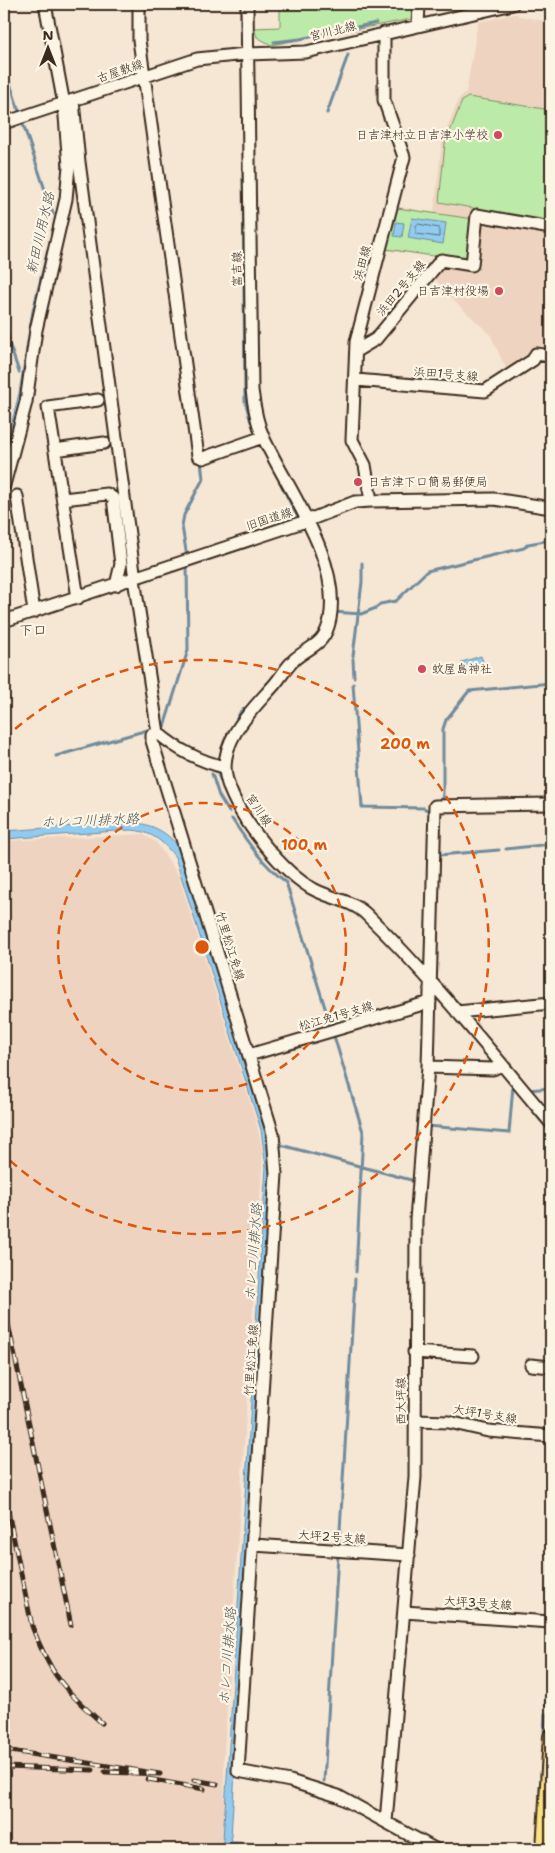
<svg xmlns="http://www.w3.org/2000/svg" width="555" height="1853" viewBox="0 0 555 1853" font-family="'Shantell Sans','Klee One',sans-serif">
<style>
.built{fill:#eed4c0}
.pitch{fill:#bceaa8;stroke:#7c8a63}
.water{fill:#91cbf0;stroke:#6f8b9c}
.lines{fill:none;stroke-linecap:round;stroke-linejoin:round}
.shore{stroke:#5d6a72;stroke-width:1}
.stream{stroke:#6f8b9c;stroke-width:3}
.minor-casing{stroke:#3b2a1e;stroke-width:15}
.major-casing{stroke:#3b2a1e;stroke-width:18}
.minor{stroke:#fcf5e5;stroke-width:11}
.major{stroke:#fbe080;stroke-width:14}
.rail-casing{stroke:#3b2a1e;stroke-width:5}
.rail{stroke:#fcf5e5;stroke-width:3;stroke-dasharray:9;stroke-linecap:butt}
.ring{fill:none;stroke:#df570d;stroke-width:2.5;stroke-dasharray:9 6}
.poi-dot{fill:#d1495b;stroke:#fcf5e5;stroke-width:2}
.labels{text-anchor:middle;stroke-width:4.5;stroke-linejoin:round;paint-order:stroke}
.street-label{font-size:12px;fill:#3b2a1e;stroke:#fcf5e5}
.poi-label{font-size:12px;fill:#3b2a1e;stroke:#fcf5e5;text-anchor:end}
.water-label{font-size:14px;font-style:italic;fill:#505252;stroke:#fcf5e5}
.neighbourhood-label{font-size:14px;fill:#3b2a1e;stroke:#fcf5e5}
.centre{fill:#df570d;stroke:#fcf5e5;stroke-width:2.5}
.ring-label{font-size:15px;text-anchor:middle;font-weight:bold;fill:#df570d;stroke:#fcf5e5;stroke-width:4.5;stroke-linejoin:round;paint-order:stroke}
</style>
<rect width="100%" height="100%" fill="#f6e6d4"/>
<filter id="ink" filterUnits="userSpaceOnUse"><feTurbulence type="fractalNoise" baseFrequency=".02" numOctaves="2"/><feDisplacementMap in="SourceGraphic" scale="10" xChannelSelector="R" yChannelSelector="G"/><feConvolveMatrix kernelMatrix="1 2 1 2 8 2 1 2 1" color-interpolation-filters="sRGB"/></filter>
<g filter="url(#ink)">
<path class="built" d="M518,13V16L551,22V225L476,212L468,261L383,250L396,206L434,213L442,142L459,98L466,93L478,22Z
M480,220L551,233V348L543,347L527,355L507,371L490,334L456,303L436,280L443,267L474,271Z
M142,834L156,842L178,874L256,1121L263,1152L224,1755L225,1849H4V841Z"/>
<path class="pitch" d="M280,4H412V19L271,45L257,37L254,28L280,27Z
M468,97L551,110V222L439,202L445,144L462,101Z
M397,208L474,219L467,261L386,249Z"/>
<path class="water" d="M38,4H42L60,100L66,169L27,378L4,474V454L19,393L32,311L61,192C65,129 50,65 38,4Z
M412,218L446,223L443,244L408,238Z
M396,222L404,223L402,237L394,236Z
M481,656L483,662L478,666L476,663L472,666L473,670L463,675L462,662Z
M130,822C152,824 166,831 180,848L268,1131L273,1166L231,1836L232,1842L256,1843L274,1849L255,1845H232V1849H225L223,1840L266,1167L261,1130L175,857C163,841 151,831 130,830L4,839V831Z"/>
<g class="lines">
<path class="shore" d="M418,224L439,228V237L416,234V226Z"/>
<path class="stream" d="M241,4V36
M274,42L300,39L376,23
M4,65L20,114
M327,113L348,55
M22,121L53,214
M243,166L245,401L251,422
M4,323L9,339
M10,346L19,372
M274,470L299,520
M187,557L182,526L184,515L203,479L201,461
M333,612L361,614L376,608L380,604L396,601L427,571L524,548L528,544L551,540
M353,656L362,582V563
M353,659L354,677
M353,684L362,807L424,808L430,812
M163,730L188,650L187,565
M229,734L241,711L250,705
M56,756L151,729
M219,762L223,749
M209,768L217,772L231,804
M212,774L219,796L229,812
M443,801V729L446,720L469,691L551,683
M232,819C248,843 263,865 286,882L331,1027
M506,849L551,844
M439,855L499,850
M334,903L354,912
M334,1036L363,1132L356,1272
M528,1090L551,1088
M528,1105L551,1133
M427,1126L509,1133L513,1086
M278,1136L281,1145L411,1180
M339,1547L355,1279
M550,1649L551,1636
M549,1668V1664
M548,1679V1672
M547,1689V1687
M546,1704V1698
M544,1731L545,1714
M541,1776L542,1765
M324,1781L338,1555
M540,1795V1786"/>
<defs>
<path id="minor" d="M139,4V40L198,456L203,458L263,437
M247,4L252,390C254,407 257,424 264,439C289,492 341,560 330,619C325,645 312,645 295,659C287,666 281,677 274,685C253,709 219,740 226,776C233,811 278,867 308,886C325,898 351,899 366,914C433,979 491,1052 551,1123
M418,26L419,4
M73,101L79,162L135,579
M4,123L197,59L246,54L306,52L513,4
M356,351L376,339L441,260L472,265L477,215L551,228
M356,380L485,391L533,360L536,354L551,356
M55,450L104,443
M4,485L26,402L36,330L66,199L69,166L64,104L45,4
M17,496L34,612
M63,499L107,494L113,498L121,564L116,585
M371,501L365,465L352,440L356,342L404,157L384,100V33
M134,579L158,733C176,749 201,762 225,767
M78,598L48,407L98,400
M4,621L306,521L355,502L371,501L494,499L551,508
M158,733L152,735V741L273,1134L276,1174L238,1771L290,1781L338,1796L435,1849
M457,1012L551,1003
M249,1055L430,1002
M428,1067L493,1069L502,1065
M414,1352L473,1356
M531,1365L551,1367
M415,1421L449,1422L488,1431L551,1436
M253,1545L409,1555
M404,1612L551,1622
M386,1822L415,1477L416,1220L428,1067L435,806L551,804"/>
<path id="major" d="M544,1849L551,1736"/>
</defs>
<use href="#minor" class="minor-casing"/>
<use href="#major" class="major-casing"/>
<use href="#minor" class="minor"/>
<use href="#major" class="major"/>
<defs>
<path id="rail" d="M4,1304L71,1625
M4,1492L32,1626C50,1674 64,1690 102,1723
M4,1750L160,1774L105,1772
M4,1767L93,1770
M148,1779L204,1789
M194,1780L217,1784"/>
</defs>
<use href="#rail" class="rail-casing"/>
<use href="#rail" class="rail"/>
</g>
</g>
<g class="ring">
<circle cx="202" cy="947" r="144"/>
<path d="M4 739A287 287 0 1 1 4 1155"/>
</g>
<g class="poi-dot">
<circle cx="498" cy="135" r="5"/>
<circle cx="499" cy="291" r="5"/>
<circle cx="358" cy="482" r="5"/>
<circle cx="422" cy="669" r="5"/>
</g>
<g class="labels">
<g class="street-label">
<text transform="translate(333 31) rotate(-14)" y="4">宮川北線</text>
<text transform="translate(120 71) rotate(-19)" y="4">古屋敷線</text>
<text transform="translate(362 263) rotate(-74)" y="4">浜田線</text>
<text transform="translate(237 269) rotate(-91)" y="4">富吉線</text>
<text transform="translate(401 288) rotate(-50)" y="4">浜田2号支線</text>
<text transform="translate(446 374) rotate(5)" y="4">浜田1号支線</text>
<text transform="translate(269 519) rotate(-18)" y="4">旧国道線</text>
<text transform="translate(259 810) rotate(56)" y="4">宮川線</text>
<text transform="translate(230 946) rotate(73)" y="4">竹里松江免線</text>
<text transform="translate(336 1016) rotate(-16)" y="4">松江免1号支線</text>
<text transform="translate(251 1360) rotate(-86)" y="4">竹里松江免線</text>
<text transform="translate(401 1401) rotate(-90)" y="4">西大坪線</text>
<text transform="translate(485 1414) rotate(9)" y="4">大坪1号支線</text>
<text transform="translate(332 1537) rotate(4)" y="4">大坪2号支線</text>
<text transform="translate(478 1603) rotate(4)" y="4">大坪3号支線</text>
</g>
<g class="poi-label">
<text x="488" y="139">日吉津村立日吉津小学校</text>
<text x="489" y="295">日吉津村役場</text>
<text x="368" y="486" text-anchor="start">日吉津下口簡易郵便局</text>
<text x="432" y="673" text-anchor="start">蚊屋島神社</text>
</g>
<g class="water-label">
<text transform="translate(40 233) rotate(-77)" y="5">新田川用水路</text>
<text transform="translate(90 820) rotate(-2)" y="5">ホレコ川排水路</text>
<text transform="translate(253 1252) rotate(-86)" y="5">ホレコ川排水路</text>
<text transform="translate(227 1656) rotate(-86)" y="5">ホレコ川排水路</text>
</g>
<g class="neighbourhood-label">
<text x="33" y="635">下口</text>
</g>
</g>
<circle cx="202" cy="947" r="8" class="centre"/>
<g class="ring-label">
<text x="405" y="749">200 m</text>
<text x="304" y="850">100 m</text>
</g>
<rect width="555" height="1853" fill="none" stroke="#fcf5e5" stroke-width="20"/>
<rect x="10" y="10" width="535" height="1833" fill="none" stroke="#3b2a1e" stroke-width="2" filter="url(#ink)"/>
<g transform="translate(48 48)" stroke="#fcf5e5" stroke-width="4" paint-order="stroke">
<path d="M0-4L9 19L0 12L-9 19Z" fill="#3b2a1e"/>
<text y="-8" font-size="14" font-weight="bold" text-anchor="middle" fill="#3b2a1e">N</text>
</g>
</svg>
